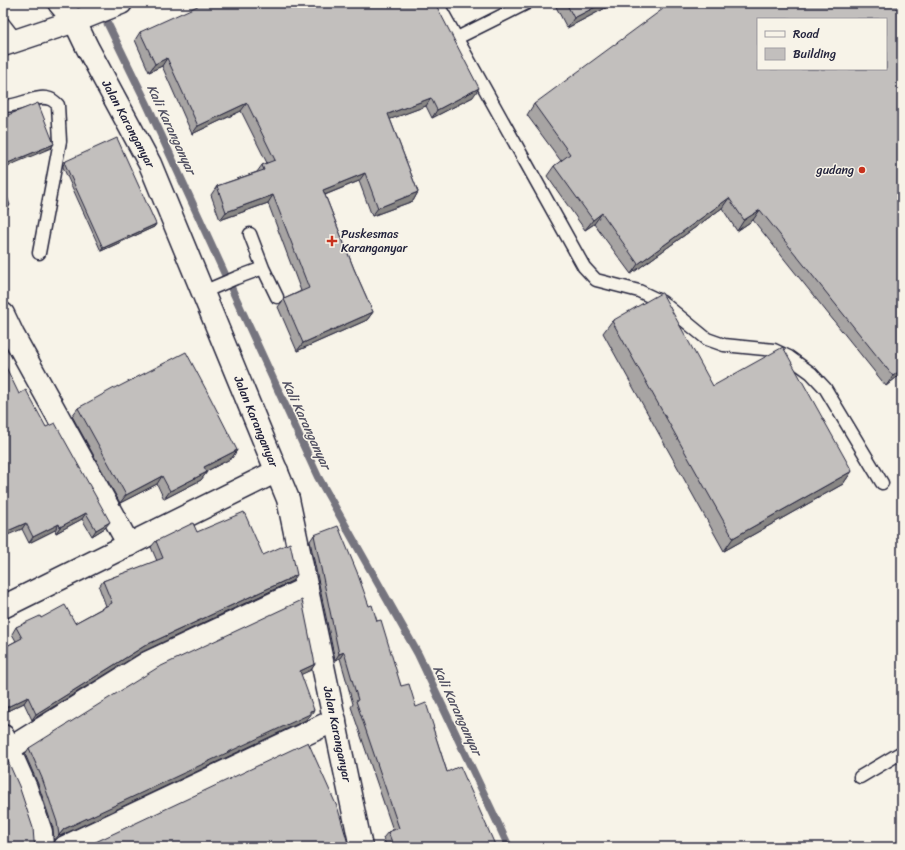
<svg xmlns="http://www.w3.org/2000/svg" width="905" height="850" viewBox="0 0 905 850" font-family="Sriracha,sans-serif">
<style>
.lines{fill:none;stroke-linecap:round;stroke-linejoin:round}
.stream{stroke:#76747f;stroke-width:8}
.lane-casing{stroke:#22223b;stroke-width:15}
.street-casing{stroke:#22223b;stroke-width:25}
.lane{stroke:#f7f3e8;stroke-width:12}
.street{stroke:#f7f3e8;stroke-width:22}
.wall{fill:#a7a4a3;stroke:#22223b}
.shaded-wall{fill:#888684;stroke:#22223b}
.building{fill:#c2bfbd;stroke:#22223b;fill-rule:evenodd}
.poi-dot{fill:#c8321e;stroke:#f7f3e8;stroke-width:1.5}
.labels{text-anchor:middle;stroke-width:3;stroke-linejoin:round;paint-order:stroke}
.street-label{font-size:12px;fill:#22223b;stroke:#f7f3e8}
.poi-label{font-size:12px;fill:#22223b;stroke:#f7f3e8;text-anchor:end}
.water-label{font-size:13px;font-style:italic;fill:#535263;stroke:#f7f3e8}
</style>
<rect width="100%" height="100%" fill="#f7f3e8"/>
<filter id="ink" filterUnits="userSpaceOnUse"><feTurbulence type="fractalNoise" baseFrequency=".025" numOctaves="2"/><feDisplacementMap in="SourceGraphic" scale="8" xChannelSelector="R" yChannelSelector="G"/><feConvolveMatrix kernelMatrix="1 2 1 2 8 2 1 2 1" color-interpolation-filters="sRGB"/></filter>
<g filter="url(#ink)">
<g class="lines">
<path class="stream" d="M102,12L146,102L318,477L418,654L509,847"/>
<defs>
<path id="lane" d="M437,3L584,267L596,280L639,291L662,302L707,339L724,345L774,350L789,357L811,373L825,388L882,483
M3,23L17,41
M457,38L527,3
M3,106C19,107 36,94 50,99C53,100 56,103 58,105L60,141L39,253
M250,234L263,268
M203,292L236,278L263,268L277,297
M860,777L902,752"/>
<g id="street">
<path id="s1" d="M59,3L75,22L87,47L150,164L288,499L361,847"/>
<path d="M3,45L81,19L121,3"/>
<path d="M3,314L13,335L129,545"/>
<path d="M3,607L277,471"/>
<path d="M3,736L26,788L41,832L42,847"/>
<path d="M9,749L147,663L307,588"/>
<path d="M65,847L335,720"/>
</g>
</defs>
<use href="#lane" class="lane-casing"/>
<use href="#street" class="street-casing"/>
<use href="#lane" class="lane"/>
<use href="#street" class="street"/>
</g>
<path class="wall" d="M554,3H615L567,28Z
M902,3V373L886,386L753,220L737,231L722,208L631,274L594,224L585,230L547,176L554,166L561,161L527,115L534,104Z
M382,6L473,97L432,118L426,106L390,119L418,192L413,201L372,216L359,181L325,195L354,269L373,312L367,320L297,351L278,307L284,299L301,291L268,203L220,220L211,195L217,186L257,172L262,165L267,163L241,111L192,134L162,66L149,72L135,40L140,32Z
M66,161L156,224L154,227L101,251L63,167V165Z
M612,321L713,386L852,471L843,484L724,551L603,333Z
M19,394L46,427L105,528L92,536L82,519L56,533L55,530L29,543L22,529Z
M78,408L237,450L232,458L207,471L201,480L164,499L157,484L120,503L72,416Z
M197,532L263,555L297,575L292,581L142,652L32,720L24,703L3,713V648L16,641L12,634L16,627L41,618L75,623L106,606L99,587L103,581L157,561L151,547L156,541Z
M314,535L369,606L377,621L401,686L416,707L434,728L433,729L447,772L496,847H387L383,838L388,832L393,830L351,707L353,704L340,658L335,660L310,541Z
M315,664L311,670L301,674L310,716L308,717L306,720L60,836L54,841L53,828L38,784L25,754L29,748Z"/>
<path class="shaded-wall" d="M603,3H615L567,28L574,18Z
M167,58L162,66L149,72L155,64Z
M479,88L473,97L432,118L437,110Z
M431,98L426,106L383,122L388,114Z
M247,103L241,111L192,134L198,126Z
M54,144L51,148L3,168V165Z
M365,173L359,181L317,198L323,190Z
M418,192L413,201L372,216L378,208Z
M273,195L268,203L220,220L226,212Z
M729,198L722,208L631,274L638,264Z
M10,205L7,210L3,211V208Z
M760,210L753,220L737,231L744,220Z
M602,213L594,224L585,230L593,220Z
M156,224L154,227L101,251L103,248Z
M373,312L367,320L297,351L303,343Z
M902,369V373L886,386L893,376Z
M237,450L232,458L199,475L204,467Z
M852,471L843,484L724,551L733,538Z
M207,472L201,480L164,499L170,491Z
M162,476L157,484L120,503L126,495Z
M86,513L82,519L56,533L60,527Z
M110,522L105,528L92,536L96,530Z
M26,523L22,529L3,537V533Z
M59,524L55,530L29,543L33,537Z
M297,575L292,581L142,652L32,720L36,714L146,645Z
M344,652L340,658L335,660L339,654Z
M315,664L311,670L296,677L300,671Z
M28,697L24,703L3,713V709Z
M314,710L310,716L308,717L306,720L60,836L54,841L64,829L310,711Z"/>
<path class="building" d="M204,3H381L382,6L389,3H435L479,88L437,110L431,98L388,114L418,192L378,208L365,173L323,190L354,269L373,312L303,343L284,299L309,288L273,195L226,212L217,186L264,170L262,165L275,160L247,103L198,126L167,58L155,64L140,32Z
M566,3H603L574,18Z
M671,3H902V369L893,376L760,210L744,220L729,198L638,264L602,213L593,220L554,166L570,154L534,104ZM758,19H886V69H758Z
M38,103L54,144L3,165V117Z
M117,138L156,224L103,248L65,164L66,161Z
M3,185L10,205L3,208Z
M661,293H662L713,386L783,347L852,471L733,538L612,321Z
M186,352L210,397L237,450L204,467L207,472L170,491L162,476L126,495L78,408L118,386V387Z
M3,361L19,394L26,390L46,427L55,423L110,522L96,530L86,513L60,527L59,524L33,537L26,523L3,533Z
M244,512L263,555L290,543L297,575L146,645L36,714L28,697L3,709V648L22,638L16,627L40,616L41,618L65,605L75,623L112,603L103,581L163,558L156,541L193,523L197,532Z
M338,526L357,572L369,606L372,605L377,621L381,620L401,686L409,684L416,707L426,703L434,728H433L447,772L460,766L496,847H394L388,832L399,828L356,701L358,700L344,652L339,654L314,535Z
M302,600L315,664L300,671L314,710L310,711V714L64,829L59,835L57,822L42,778L29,748L157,668Z
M308,742L338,809L349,847H85Z
M3,750L19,786L33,828L34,841L36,847H3Z"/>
</g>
<g class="poi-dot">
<circle cx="862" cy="170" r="4"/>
<path d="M330 235h4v4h4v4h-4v4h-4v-4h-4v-4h4z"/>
</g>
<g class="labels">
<g class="street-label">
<text dy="4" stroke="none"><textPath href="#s1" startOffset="140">Jalan Karanganyar</textPath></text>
<text dy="4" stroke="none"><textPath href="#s1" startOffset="464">Jalan Karanganyar</textPath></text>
<text dy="4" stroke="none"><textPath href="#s1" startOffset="788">Jalan Karanganyar</textPath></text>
</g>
<g class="poi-label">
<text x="854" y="174">gudang</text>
<text x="341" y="238" text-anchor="start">Puskesmas<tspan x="341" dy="14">Karanganyar</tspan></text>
</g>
<g class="water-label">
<text transform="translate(172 129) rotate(65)" y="5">Kali Karanganyar</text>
<text transform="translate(307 424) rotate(65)" y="5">Kali Karanganyar</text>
<text transform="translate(458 710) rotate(65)" y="5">Kali Karanganyar</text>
</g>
</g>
<rect width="905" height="850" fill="none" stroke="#f7f3e8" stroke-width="16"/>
<rect x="8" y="8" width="889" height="834" fill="none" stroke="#22223b" stroke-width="1.5" filter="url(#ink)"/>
<rect x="757" y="18" width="130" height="52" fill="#f7f3e8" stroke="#a29fa3"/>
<rect x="765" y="31" width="20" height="6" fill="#f7f3e8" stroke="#a29fa3"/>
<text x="793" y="38" font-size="12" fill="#22223b">Road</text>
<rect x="765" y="48" width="20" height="12" fill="#c2bfbd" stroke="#a29fa3"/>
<text x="793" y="58" font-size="12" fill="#22223b">Building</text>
</svg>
